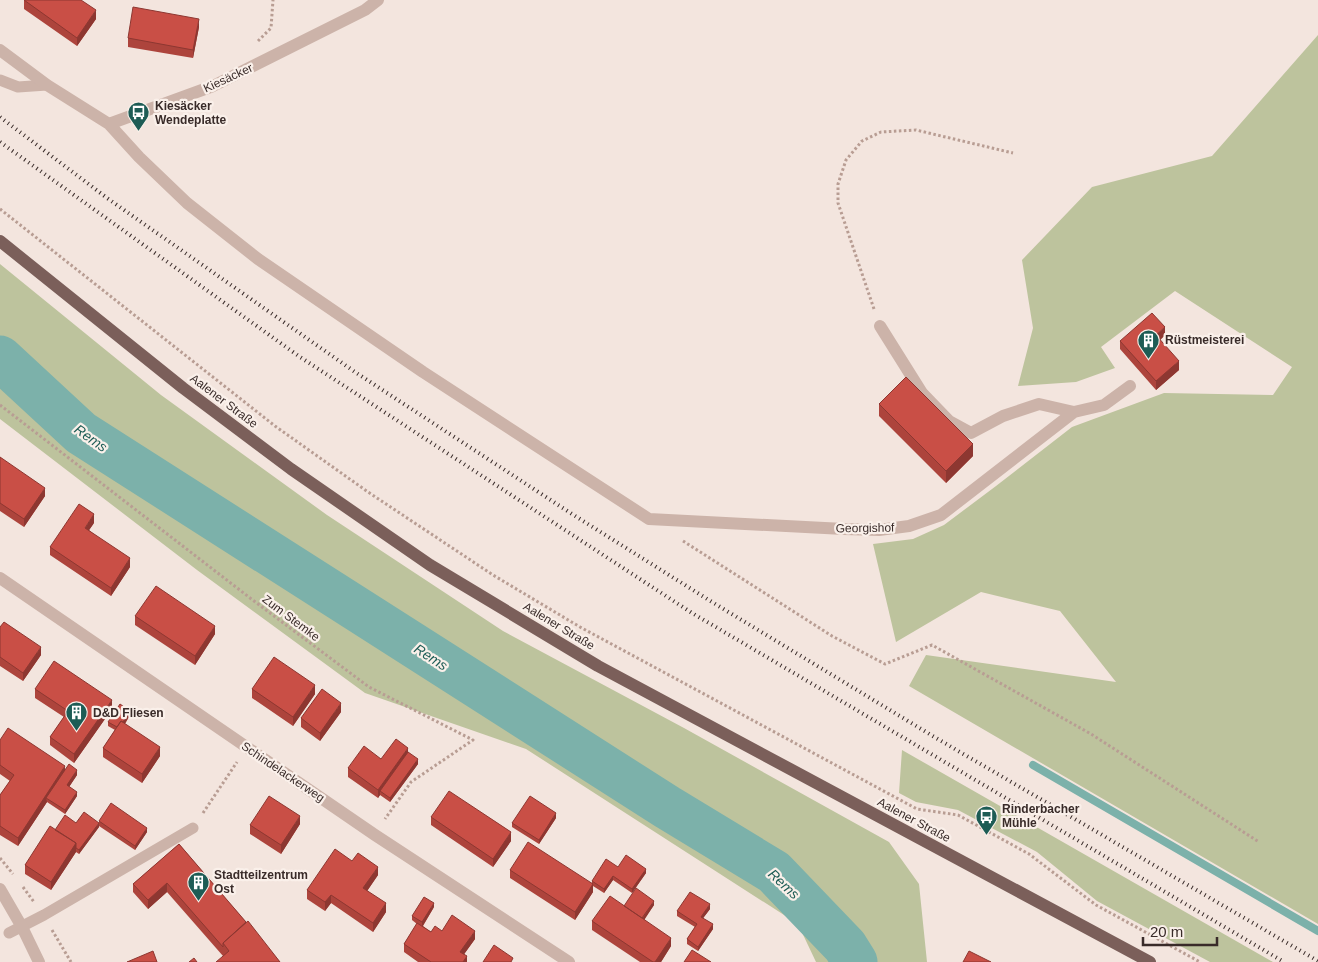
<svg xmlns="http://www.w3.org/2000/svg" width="1318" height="962" viewBox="0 0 1318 962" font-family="Arial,sans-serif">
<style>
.green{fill:#bdc39d}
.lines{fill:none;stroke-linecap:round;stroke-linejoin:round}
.stream{stroke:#7cb1aa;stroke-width:8}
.river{stroke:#7cb1aa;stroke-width:45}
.path{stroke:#b89d93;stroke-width:3;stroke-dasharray:2.5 2.5;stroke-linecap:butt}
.service{stroke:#ccb3a9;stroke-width:11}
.minor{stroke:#ccb3a9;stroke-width:12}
.tertiary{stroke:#ccb3a9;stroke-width:12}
.primary{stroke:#7b5f5a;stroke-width:12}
.rail{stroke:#392b29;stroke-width:4;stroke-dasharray:1 4;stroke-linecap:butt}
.wall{fill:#ad443c}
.shaded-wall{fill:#8d3731}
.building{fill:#c94f46;stroke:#8d3731}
.labels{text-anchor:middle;stroke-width:4.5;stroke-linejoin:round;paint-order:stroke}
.street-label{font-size:12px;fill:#392b29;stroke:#faf0ea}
.poi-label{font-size:12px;font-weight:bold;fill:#392b29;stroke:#faf0ea;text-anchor:start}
.water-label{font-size:14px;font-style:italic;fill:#1d5c55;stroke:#faf0ea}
</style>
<rect width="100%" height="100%" fill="#f3e5de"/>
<path class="green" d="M1318,35V924L909,686L926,655L1116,682L1060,611L981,592L896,642L873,544L913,539L944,525L996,486L1072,427L1164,393L1273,395L1292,367L1175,291L1101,347L1115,368L1076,382L1018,386L1033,328L1022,260L1092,187L1212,156Z
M0,264L161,395L327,515L503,631L684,728L889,842L919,884L927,962H816L798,924L526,749L365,693L197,570L0,419Z
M902,750L1273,962H1210L1097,901L1037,852L958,810L916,802L899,793Z"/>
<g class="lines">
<path class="stream" d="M1033,765L1318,931"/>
<path class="river" d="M0,358L81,433L667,807L774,872L845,946L855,962"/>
<path class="path" d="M258,41L271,28L273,0
M0,209L275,426L368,492L493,575L580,627L917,809L958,815L1029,854L1096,905L1200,962
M874,309L838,203V184L846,160L862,141L881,132L916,130L1013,153
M0,405L254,601L369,687L473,740L411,782L385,819
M683,541L832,636L885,664L932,645L1091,734L1259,842
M203,813L237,762
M0,858L13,874
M23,887L34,902
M52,930L71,962"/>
<path class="service" d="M0,80L18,87L47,85
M9,933L44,915L193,828"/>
<path class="minor" d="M0,50L47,85L109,124L139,157L187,203L258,259L423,372L649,519L844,529L879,530L909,526L941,515L1074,412L1104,405L1130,386
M109,124L213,86L365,10L378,0
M880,326L922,393L949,421L971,433L1003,416L1039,404L1074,412
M0,578L375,835L569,962"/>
<path class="tertiary" d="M0,889L22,927L39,962"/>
<path class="primary" d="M0,241L183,388L291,469L430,565L598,666L1150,962"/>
<path class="rail" d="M0,117L107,198L355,372L572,514L712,602L936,738L1318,961
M0,142L300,357L692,613L1284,962"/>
</g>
<path class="wall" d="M24,0L96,19L77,46L24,9Z
M199,27L193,58L128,47V38Z
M1165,335L1160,340L1179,370L1156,390L1120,349V341Z
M879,404L973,456L946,483L879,416Z
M0,457L45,496L24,527L0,511Z
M94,523L89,530L130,567L111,596L50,555V547Z
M135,616L215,634L195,665L135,625Z
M0,627L41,655L23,681L0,666Z
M35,689L112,709L74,763L50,745V737L64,717L35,698Z
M252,689L315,694L293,726L252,698Z
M341,712L320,741L301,727V718Z
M130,715L125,724L160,756L142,783L103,757V748L115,730L108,726V722Z
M0,740L65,770L77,775L69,787L77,796L65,814L47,802L18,846L0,835V795L10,781L0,774Z
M408,752L418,764L390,802L380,795L378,798L348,777V768Z
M431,817L511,841L493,867L431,825Z
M556,818L539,844L512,827V823Z
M99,821L147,832L135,850L99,826Z
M76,823L99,827L79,854L76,852L51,890L25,874V865L55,830Z
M300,824L281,854L250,834V825Z
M179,844L280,962L223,956L167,892L148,909L133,892V884Z
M352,861L378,875L367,891L386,912L373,932L331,903L325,911L307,899V890Z
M618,867L646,873L632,893L613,880L604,893L593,886V892L575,920L510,878V870L592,883V881Z
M654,905L644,919L671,946L661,962H640L592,930V921L624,906Z
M434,907L423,926L431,932L442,931L475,939L464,954L467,962H418L404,952V944L417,924L412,920V916Z
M710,909L703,918L713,929L698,951L687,944V939L695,927L677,916V911Z"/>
<path class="shaded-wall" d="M96,10V19L77,46V38Z
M199,19V27L193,58V50Z
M1165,327V335L1156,344V335Z
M1179,361V370L1156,390V381Z
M973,444V456L946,483V471Z
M45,488V496L24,527V519Z
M94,514V523L85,536V528Z
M130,558V567L111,596V588Z
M215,626V634L195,665V656Z
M41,647V655L23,681V673Z
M315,685V694L293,726V717Z
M112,700V709L74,763V754Z
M341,703V712L320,741V733Z
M130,711V715L119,733V729Z
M160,747V756L142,783V774Z
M408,748V757L380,791V795L378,798V790Z
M418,759V764L390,802V798Z
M65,766V774L46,798L47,802L18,846V838Z
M77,770V775L67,790V785Z
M77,792V796L65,814V810Z
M556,813V818L539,844V840Z
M300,816V824L281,854V845Z
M99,823V827L79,854V850Z
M147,828V832L135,850V846Z
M511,832V841L493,867V859Z
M76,843V852L51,890V882Z
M378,867V875L363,897V888Z
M646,869V873L632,893V889Z
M613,876V880L604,893V889Z
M167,883V892L148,909V900Z
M593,884V892L575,920V912Z
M331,895V903L325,911V902Z
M654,901V905L641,925V921Z
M386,903V912L373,932V923Z
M434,903V907L422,927V922Z
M710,904V909L701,921V917Z
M713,924V929L698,951V947Z
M475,931V939L460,960V952Z
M671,938V946L661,962H655Z
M467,956V962H463Z"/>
<path class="building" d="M24,0H81L96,10L77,38Z
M133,7L199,19L193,50L128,38Z
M1152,313L1165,327L1156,335L1179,361L1156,381L1120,341Z
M906,377L973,444L946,471L879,404Z
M0,457L45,488L24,519L0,503Z
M79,504L94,514L85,528L130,558L111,588L50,547Z
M156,586L215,626L195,656L135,616Z
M4,622L41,647L23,673L0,657V627Z
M274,657L315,685L293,717L252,689Z
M54,661L112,700L74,754L50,737L68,711L35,689Z
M322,689L341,703L320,733L301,718Z
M120,704L130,711L123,722L121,721L117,727L108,722Z
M121,721L160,747L142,774L103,748Z
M8,728L65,766L18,838L0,826V795L14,775L0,765V740Z
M396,739L408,748L378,790L348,768L364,746L381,759Z
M408,752L418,759L390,798L380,791Z
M69,764L77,770L67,785L77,792L65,810L46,798Z
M449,791L511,832L493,859L431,817Z
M269,796L300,816L281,845L250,825Z
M530,796L556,813L539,840L512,823Z
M111,803L147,828L135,846L99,821Z
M84,812L99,823L79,850L76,848V843L55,830L65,815L76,823Z
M50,826L76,843L51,882L25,865Z
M528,842L593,884L575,912L510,870Z
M179,844L246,922L223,943V947L167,883L148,900L133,884Z
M335,849L352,861L358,853L378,867L363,888L386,903L373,923L331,895L325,902L307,890Z
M626,855L646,869L632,889L613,876L604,889L592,881L606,859L618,867Z
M636,888L654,901L642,918L624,906Z
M690,892L710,904L701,917L713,924L698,947L687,939L697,924L677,911Z
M610,896L671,938L655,962H653L592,921Z
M424,897L434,903L422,922L412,916Z
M452,915L475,931L460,952L467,956L463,962H431L404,944L417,923L431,932L435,926L442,931Z
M248,921L280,962H216L229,951L223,943Z
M494,945L513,958L511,962H483Z
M692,950L711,962H684Z
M153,951L157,962H127Z
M969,951L991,962H963Z
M194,958L197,962H189Z"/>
<defs>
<symbol id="bus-pin" viewBox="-11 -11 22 30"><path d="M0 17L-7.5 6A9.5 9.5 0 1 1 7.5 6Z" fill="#1d5c55" stroke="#faf0ea"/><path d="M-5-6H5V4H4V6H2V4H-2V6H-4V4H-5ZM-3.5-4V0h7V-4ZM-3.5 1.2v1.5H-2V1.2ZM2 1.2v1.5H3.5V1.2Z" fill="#fff"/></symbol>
<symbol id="building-pin" viewBox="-11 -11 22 30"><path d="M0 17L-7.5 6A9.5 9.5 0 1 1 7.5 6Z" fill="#1d5c55" stroke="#faf0ea"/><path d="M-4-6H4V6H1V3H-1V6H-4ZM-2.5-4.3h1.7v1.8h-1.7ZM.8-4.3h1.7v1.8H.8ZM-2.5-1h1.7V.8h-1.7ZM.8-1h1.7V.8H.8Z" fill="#fff"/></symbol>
</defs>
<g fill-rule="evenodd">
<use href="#bus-pin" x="126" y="100" width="25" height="34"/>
<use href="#building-pin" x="1136" y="328" width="25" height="34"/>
<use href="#building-pin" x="64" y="700" width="25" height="34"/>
<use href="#bus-pin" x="974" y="804" width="25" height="34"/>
<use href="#building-pin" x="186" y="870" width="25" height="34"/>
</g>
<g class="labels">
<g class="street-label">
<text transform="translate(228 78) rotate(-25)" y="4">Kiesäcker</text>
<text transform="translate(224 401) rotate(37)" y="4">Aalener Straße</text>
<text transform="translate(865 528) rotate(-1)" y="4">Georgishof</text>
<text transform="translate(291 618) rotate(37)" y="4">Zum Stemke</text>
<text transform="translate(559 626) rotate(31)" y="4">Aalener Straße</text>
<text transform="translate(283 772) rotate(34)" y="4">Schindelackerweg</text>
<text transform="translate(914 820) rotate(28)" y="4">Aalener Straße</text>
</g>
<g class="poi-label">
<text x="155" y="110">Kiesäcker<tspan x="155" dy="14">Wendeplatte</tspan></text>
<text x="1165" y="344">Rüstmeisterei</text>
<text x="93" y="717">D&amp;D Fliesen</text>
<text x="1002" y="813">Rinderbacher<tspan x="1002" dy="14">Mühle</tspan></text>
<text x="214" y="879">Stadtteilzentrum<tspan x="214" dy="14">Ost</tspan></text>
</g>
<g class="water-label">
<text transform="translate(91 438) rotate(35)" y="5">Rems</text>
<text transform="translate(431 657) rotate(33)" y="5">Rems</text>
<text transform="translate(784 884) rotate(43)" y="5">Rems</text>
</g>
</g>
<path d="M1143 937v8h74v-8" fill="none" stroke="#392b29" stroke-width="2.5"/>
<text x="1150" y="937" font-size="15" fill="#392b29" stroke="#faf0ea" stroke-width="4" paint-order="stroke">20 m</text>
</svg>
